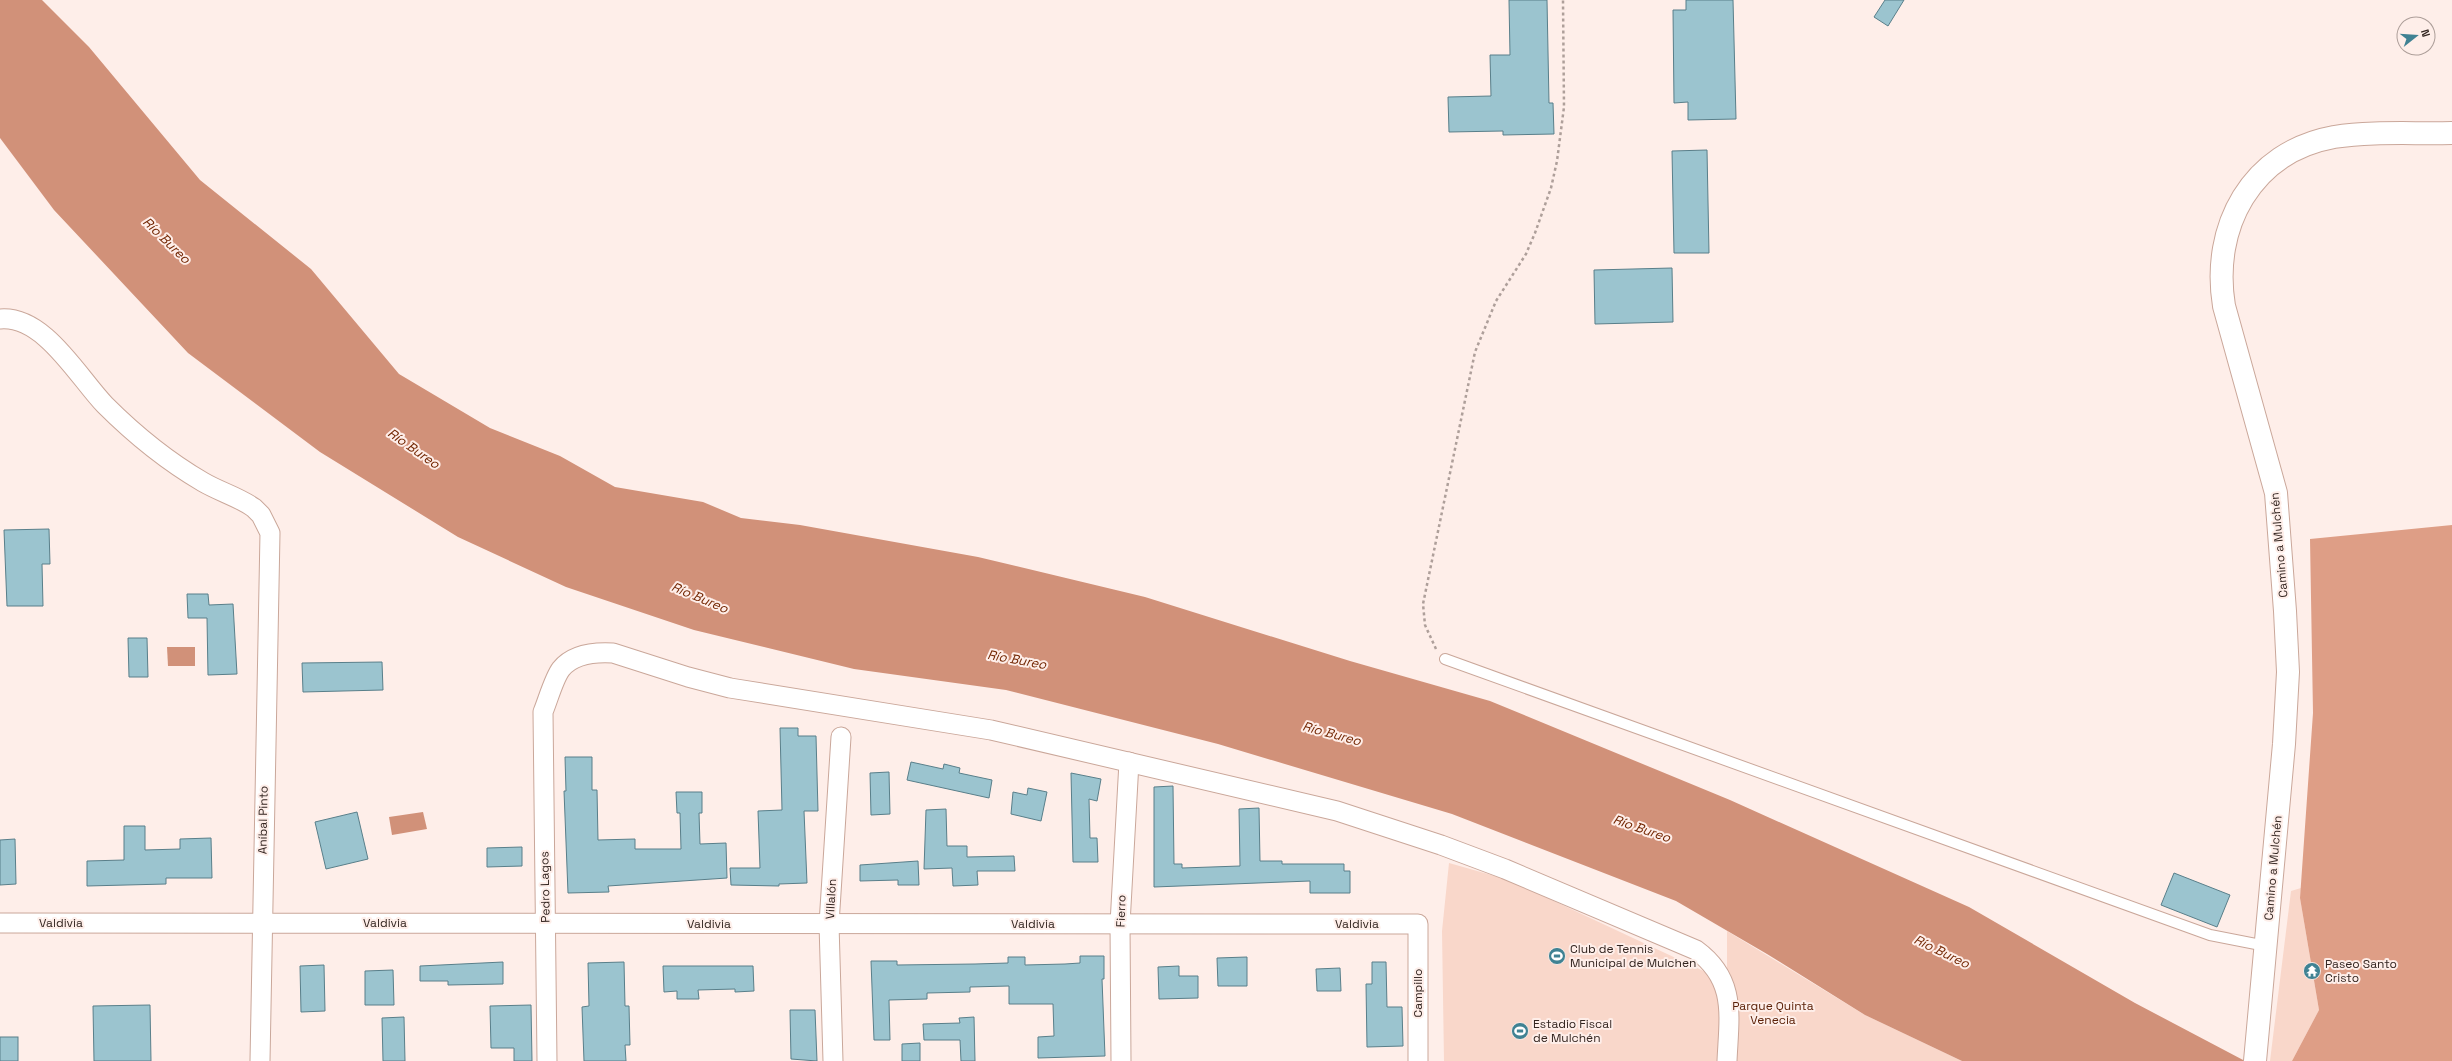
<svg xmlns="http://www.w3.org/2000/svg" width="2452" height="1061" viewBox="0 0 2452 1061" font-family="'Space Grotesk',sans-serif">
	<rect width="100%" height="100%" fill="#feeee9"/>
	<!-- green -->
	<g fill="#f9d7ca">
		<path d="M 1449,863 L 1509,880 L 1727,982 L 1727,931 L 1865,1015 L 1962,1061 L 1444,1061 L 1442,931 Z"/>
		<path d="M 2301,888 L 2300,898 L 2319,1010 L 2292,1061 L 2270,1061 L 2291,891 Z"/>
	</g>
	<!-- forest -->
	<path fill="#de9e86" d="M 2452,525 L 2452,1061 L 2292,1061 L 2319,1010 L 2300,898 L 2313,713 L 2310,539 Z"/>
	<!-- water -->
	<g fill="#d19179">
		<path d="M 0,0 L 42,0 L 89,47 L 200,180 L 311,269 L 399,374 L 490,428 L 560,456 L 615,487 L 703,502 L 741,518 L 800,525 L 978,557 L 1145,597 L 1350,661 L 1490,701 L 1730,800 L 1969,907 L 2135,1003 L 2245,1061 L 1962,1061 L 1865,1015 L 1767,954 L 1676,901 L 1452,814 L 1218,744 L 1006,690 L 854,669 L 694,630 L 566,587 L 458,537 L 320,452 L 188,353 L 54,210 L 0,138 Z"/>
		<path d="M 167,647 L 195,647 L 195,666 L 168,666 Z"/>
		<path d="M 423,812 L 427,829 L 392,835 L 389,817 Z"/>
	</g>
	<!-- building -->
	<g fill="#9bc4cf" stroke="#597f8a">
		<path d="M 1509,0 L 1547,0 L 1549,103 L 1553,103 L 1554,134 L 1503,135 L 1503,131 L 1449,132 L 1448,97 L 1491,96 L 1490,55 L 1510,55 Z"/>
		<path d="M 1686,0 L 1733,0 L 1736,119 L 1688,120 L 1688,102 L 1674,103 L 1673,10 L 1686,10 Z"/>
		<path d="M 1885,0 L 1904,0 L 1888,26 L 1874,17 Z"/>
		<path d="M 1707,150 L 1709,253 L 1674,253 L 1672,151 Z"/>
		<path d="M 1672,268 L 1673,322 L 1595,324 L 1594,270 Z"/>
		<path d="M 49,529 L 50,564 L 42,564 L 43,606 L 7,606 L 4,530 Z"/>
		<path d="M 187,594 L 208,594 L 209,605 L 233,604 L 237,674 L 208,675 L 207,618 L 188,618 Z"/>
		<path d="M 128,638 L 147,638 L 148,677 L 129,677 Z"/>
		<path d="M 382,662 L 383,690 L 303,692 L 302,663 Z"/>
		<path d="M 780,728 L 798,728 L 798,736 L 816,736 L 818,811 L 804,811 L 807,883 L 779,884 L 779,886 L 731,885 L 730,868 L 760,868 L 758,811 L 782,810 Z"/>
		<path d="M 565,757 L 592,757 L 592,790 L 597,790 L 598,840 L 635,839 L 635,849 L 681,849 L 680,813 L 677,813 L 676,792 L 702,792 L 702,813 L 699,813 L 700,844 L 726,843 L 727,878 L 608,886 L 609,892 L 568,893 L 564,791 L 566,791 Z"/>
		<path d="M 911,762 L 943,769 L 944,764 L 960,768 L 959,773 L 992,780 L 989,798 L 907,780 Z"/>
		<path d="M 889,772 L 890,814 L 871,815 L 870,773 Z"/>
		<path d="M 1071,773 L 1101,779 L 1097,801 L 1089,799 L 1090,838 L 1097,838 L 1098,862 L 1073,862 Z"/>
		<path d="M 1173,786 L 1174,864 L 1182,864 L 1182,868 L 1240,866 L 1239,809 L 1259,808 L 1260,861 L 1282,861 L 1282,864 L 1344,864 L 1344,871 L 1350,871 L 1350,893 L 1310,893 L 1310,881 L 1154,887 L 1154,787 Z"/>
		<path d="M 1028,788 L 1047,792 L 1041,821 L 1011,814 L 1013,792 L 1027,795 Z"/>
		<path d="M 946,809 L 947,846 L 967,846 L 967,857 L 1014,856 L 1015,871 L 977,871 L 978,885 L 953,886 L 952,868 L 924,869 L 926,810 Z"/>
		<path d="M 357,812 L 368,859 L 326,869 L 315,822 Z"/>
		<path d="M 124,826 L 145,826 L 145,850 L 180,849 L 180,839 L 211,838 L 212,878 L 166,878 L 166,884 L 87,886 L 87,861 L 124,860 Z"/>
		<path d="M 15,839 L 16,884 L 0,885 L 0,840 Z"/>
		<path d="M 522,847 L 522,866 L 487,867 L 487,848 Z"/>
		<path d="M 918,861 L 919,885 L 898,885 L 898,880 L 860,881 L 860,865 Z"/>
		<path d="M 2174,873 L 2230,895 L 2217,927 L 2161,905 Z"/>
		<path d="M 1080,956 L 1104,956 L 1104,979 L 1102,979 L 1105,1056 L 1038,1058 L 1038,1037 L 1054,1036 L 1053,1004 L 1009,1004 L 1009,986 L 970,987 L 970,992 L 927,993 L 927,999 L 889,1000 L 890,1040 L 874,1040 L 871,961 L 897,961 L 897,965 L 975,964 L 1008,963 L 1008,957 L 1025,957 L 1025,965 L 1065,964 L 1080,963 Z"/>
		<path d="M 1247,957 L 1247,986 L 1218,986 L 1217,958 Z"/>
		<path d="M 503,962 L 503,984 L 448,985 L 448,981 L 420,981 L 420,966 Z"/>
		<path d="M 624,962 L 625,1006 L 629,1006 L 630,1045 L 625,1045 L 626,1061 L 584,1061 L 582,1007 L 589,1006 L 588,963 Z"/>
		<path d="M 1372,962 L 1386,962 L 1387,1007 L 1402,1007 L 1403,1046 L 1367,1047 L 1366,984 L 1372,984 Z"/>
		<path d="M 324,965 L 325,1011 L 301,1012 L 300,966 Z"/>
		<path d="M 663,966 L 753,966 L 754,991 L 735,992 L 735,989 L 698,990 L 699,999 L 677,999 L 677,991 L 664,992 Z"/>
		<path d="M 1179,966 L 1179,976 L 1198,976 L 1198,998 L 1159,999 L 1158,967 Z"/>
		<path d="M 1340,968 L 1341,991 L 1317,991 L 1316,969 Z"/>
		<path d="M 393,970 L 394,1005 L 365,1005 L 365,971 Z"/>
		<path d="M 150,1005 L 151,1061 L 94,1061 L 93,1006 Z"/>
		<path d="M 531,1005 L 532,1061 L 514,1061 L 514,1048 L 491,1048 L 490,1006 Z"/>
		<path d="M 790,1010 L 815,1010 L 817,1061 L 791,1059 Z"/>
		<path d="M 404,1017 L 405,1061 L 383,1061 L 382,1018 Z"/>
		<path d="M 974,1017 L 975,1061 L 961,1061 L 960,1040 L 924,1040 L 923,1024 L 960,1023 L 959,1018 Z"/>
		<rect x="0" y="1037" width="18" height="24"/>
		<path d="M 920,1043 L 920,1061 L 902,1061 L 902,1044 Z"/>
	</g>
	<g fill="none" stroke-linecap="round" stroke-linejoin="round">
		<!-- lane casing -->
		<g stroke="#caa79a" stroke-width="12">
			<path id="lane" d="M 1445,659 L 2210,935 L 2266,946"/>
		</g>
		<!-- street casing -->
		<g stroke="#caa79a" stroke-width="21">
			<g id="street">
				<path d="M 0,319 C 44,315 78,377 105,405 C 134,434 167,461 203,482 C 220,492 239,497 254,508 L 261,515 L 270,533 L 260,1061"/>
				<path d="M 0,923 L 1418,924 L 1418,1061"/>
				<path d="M 547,1061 L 543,712 C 548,700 554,678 561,669 C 573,654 596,652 613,653 L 688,677 L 730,688 L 991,730 L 1337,811 L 1441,845 L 1505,869 L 1696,950 C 1737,980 1729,1016 1727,1061"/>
				<path d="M 833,1061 L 829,924 L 841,737"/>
				<path d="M 1121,1061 L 1120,924 L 1129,762"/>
			</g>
		</g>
		<!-- secondary casing -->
		<g stroke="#caa79a" stroke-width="24">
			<path id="secondary" d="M 2255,1061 L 2284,744 L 2288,672 L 2285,611 L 2276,493 L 2224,306 C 2211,227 2251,152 2334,137 C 2372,131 2413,134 2452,133"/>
		</g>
		<!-- path -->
		<path stroke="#ae9f9a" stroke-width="2.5" stroke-dasharray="3 3" stroke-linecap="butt" d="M 1436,649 L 1425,625 L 1423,604 L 1475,352 L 1496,301 L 1526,254 L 1535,233 L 1551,188 L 1557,161 L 1564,107 L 1563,0"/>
		<!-- lane -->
		<use href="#lane" stroke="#fff" stroke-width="10"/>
		<!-- street -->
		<use href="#street" stroke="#fff" stroke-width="19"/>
		<!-- secondary -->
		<use href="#secondary" stroke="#fff" stroke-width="22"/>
	</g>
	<!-- icons -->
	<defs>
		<g id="stadium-disc" transform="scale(0.9)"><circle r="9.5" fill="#408293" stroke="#feeee9"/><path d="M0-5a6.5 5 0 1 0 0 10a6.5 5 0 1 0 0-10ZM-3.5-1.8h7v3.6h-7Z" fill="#fff"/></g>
		<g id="temple-disc" transform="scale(0.9)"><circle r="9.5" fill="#408293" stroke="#feeee9"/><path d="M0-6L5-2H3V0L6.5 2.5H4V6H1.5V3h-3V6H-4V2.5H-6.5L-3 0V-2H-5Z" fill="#fff"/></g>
	</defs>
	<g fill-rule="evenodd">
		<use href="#stadium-disc" x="1557" y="956"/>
		<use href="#temple-disc" x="2312" y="971"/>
		<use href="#stadium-disc" x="1520" y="1031"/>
	</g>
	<g text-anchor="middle" stroke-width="4" stroke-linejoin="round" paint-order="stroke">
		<!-- street labels -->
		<g font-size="12" fill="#332520" stroke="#feeee9">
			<text transform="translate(2279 545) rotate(-95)" y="4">Camino a Mulchén</text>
			<text transform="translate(263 820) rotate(-89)" y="4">Aníbal Pinto</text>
			<text transform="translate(2273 868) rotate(-85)" y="4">Camino a Mulchén</text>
			<text transform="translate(545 887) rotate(-91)" y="4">Pedro Lagos</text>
			<text transform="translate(831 899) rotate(-87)" y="4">Villalón</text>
			<text transform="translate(1121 911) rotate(-88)" y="4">Fierro</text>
			<text x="61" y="927">Valdivia</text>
			<text x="385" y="927">Valdivia</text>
			<text x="709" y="928">Valdivia</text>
			<text x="1033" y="928">Valdivia</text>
			<text x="1357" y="928">Valdivia</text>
			<text transform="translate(1418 993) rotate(-90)" y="4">Campillo</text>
		</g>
		<!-- poi labels -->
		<g font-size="12" fill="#332520" stroke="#feeee9" text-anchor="start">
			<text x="1570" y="953">Club de Tennis<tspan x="1570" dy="14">Municipal de Mulchen</tspan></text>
			<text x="2325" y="968">Paseo Santo<tspan x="2325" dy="14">Cristo</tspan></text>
			<text x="1533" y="1028">Estadio Fiscal<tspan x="1533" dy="14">de Mulchén</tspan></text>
		</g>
		<!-- park labels -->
		<g font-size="12" fill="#5c2209" stroke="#feeee9">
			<text x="1773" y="1010">Parque Quinta<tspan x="1773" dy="14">Venecia</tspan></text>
		</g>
		<!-- water labels -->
		<g font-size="13" font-style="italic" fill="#732703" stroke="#feeee9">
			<text transform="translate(167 240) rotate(44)" y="5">Río Bureo</text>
			<text transform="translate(414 448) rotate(35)" y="5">Río Bureo</text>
			<text transform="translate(700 597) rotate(23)" y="5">Río Bureo</text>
			<text transform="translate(1017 659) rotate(10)" y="5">Río Bureo</text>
			<text transform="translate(1332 733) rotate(15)" y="5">Río Bureo</text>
			<text transform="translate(1642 828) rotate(19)" y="5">Río Bureo</text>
			<text transform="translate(1942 951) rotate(26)" y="5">Río Bureo</text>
		</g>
	</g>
	<!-- north arrow -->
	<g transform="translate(2416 36) rotate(73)"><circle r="19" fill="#feeee9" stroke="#ad9e99"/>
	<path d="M0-3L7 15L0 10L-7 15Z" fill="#408293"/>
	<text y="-6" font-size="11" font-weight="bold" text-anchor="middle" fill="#332520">N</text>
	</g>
</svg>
